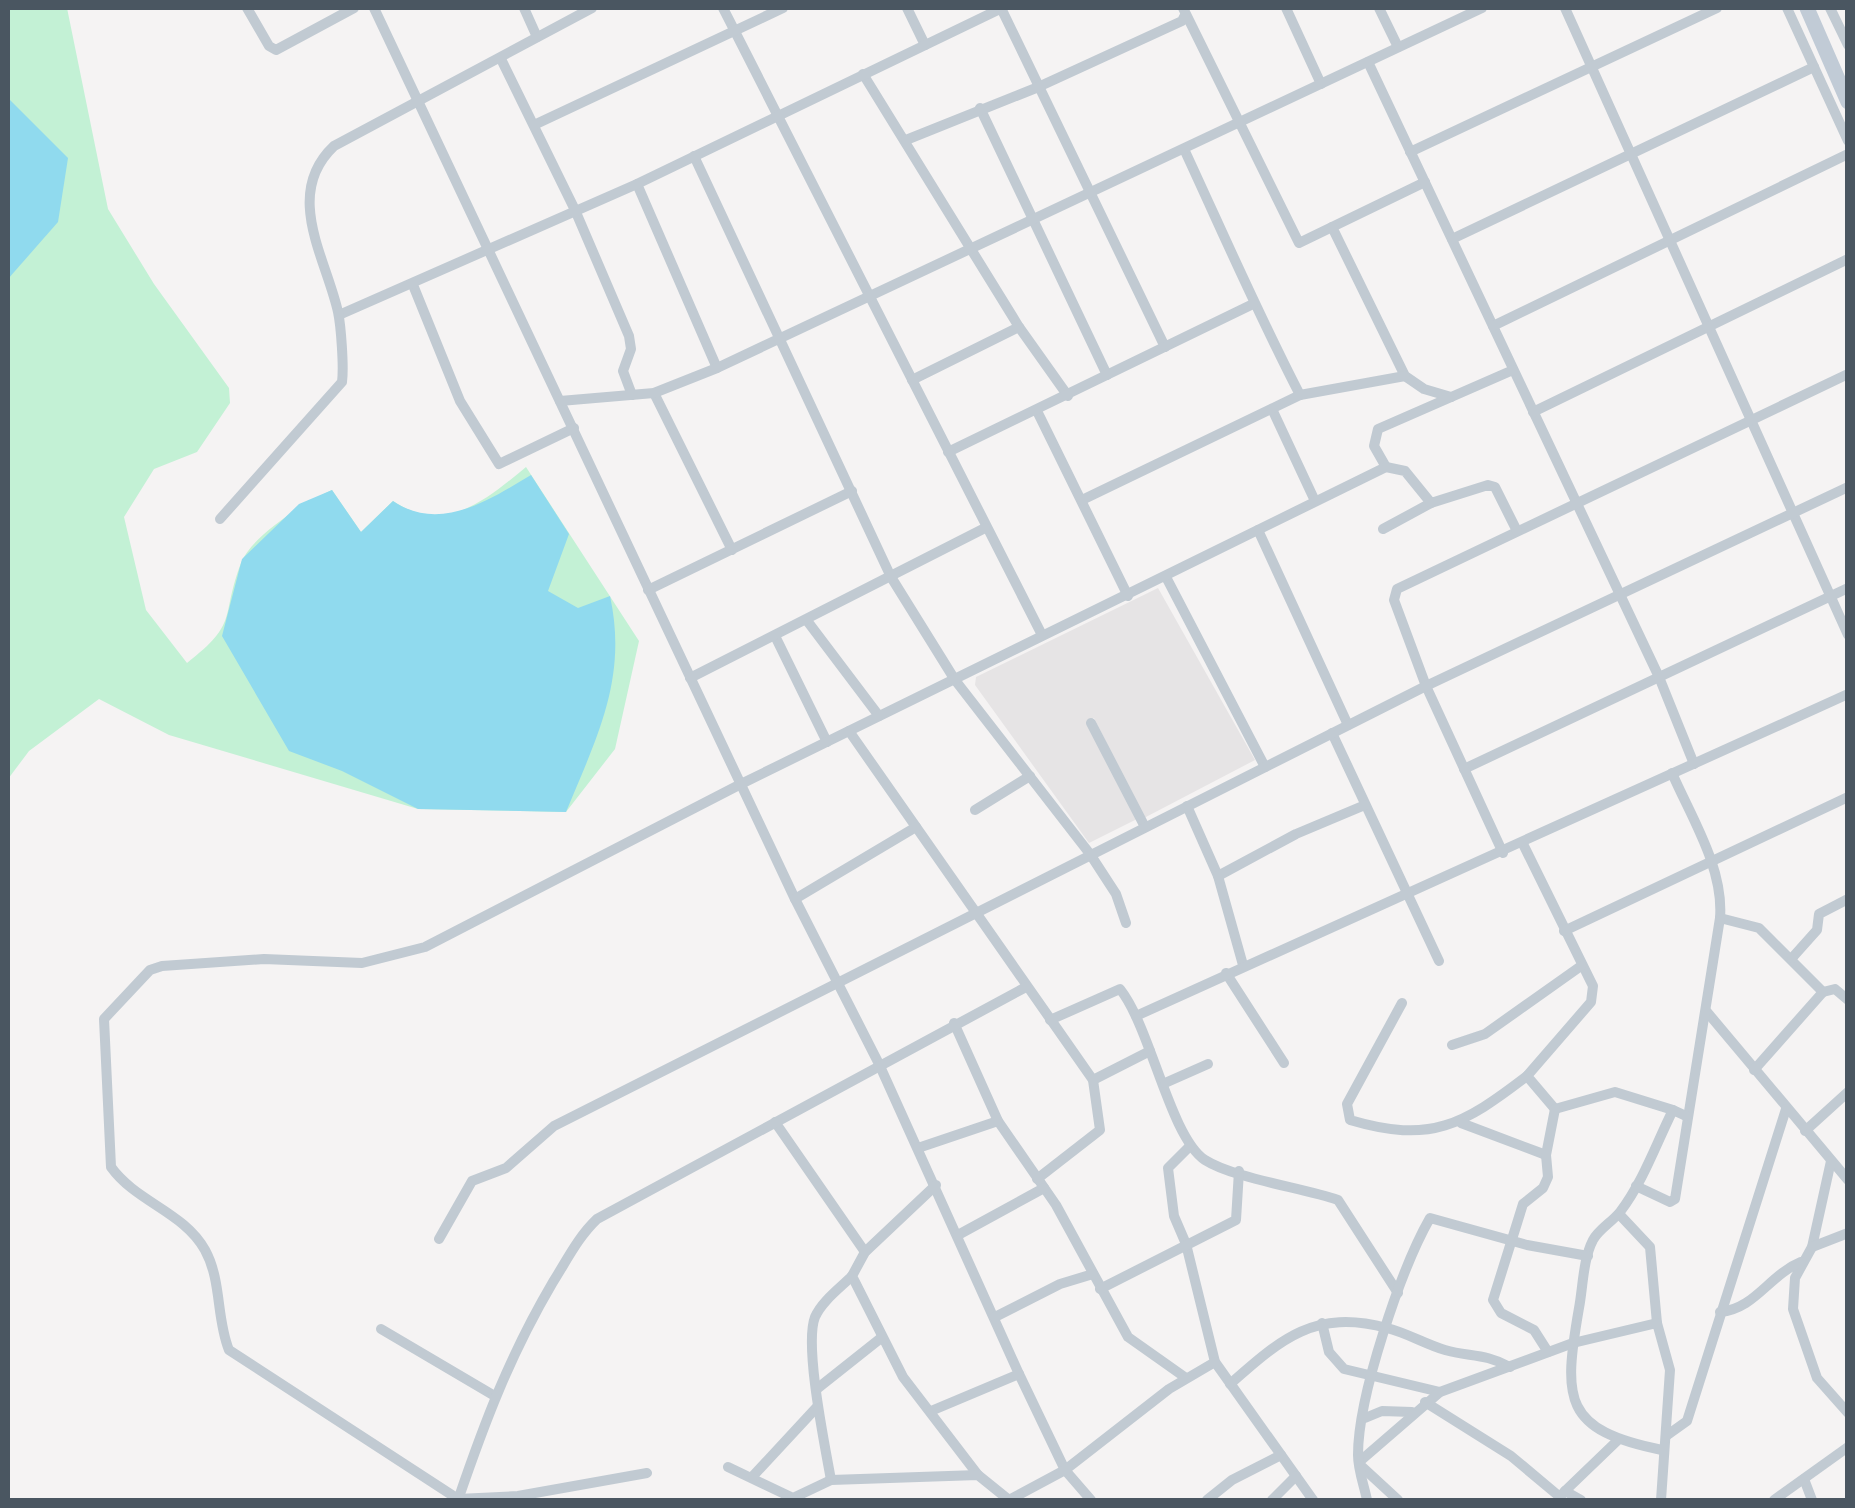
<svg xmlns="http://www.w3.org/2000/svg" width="1855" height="1508" viewBox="0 0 1855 1508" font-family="Mulish,sans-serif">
	<rect width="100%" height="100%" fill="#f5f3f3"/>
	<!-- education -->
	<path fill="#e6e4e5" d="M 1158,588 L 1255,760 L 1144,818 L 1094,718 L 1086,723 L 1137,819 L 1089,843 L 975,685 L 976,677 Z"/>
	<!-- green -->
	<path fill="#c3f1d5" d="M 8,8 L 67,8 L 108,209 L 154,284 L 229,388 L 230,403 L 197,452 L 154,469 L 124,517 L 146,610 L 187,663 C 240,622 220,618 241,563 C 252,535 306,502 332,490 L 361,532 L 393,501 C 445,536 486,500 526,467 L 639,641 L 615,749 L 566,812 L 418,809 L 169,735 L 99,699 L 29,751 L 8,779 Z"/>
	<!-- water -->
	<g fill="#90daee">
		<path d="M 8,98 L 68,158 L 58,222 L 8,279 Z"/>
		<path d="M 531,475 L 569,534 L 548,591 L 578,608 L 610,596 C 628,678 597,737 566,812 L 418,809 L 342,771 L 289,751 L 222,636 L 242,559 L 299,504 L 332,490 L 361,532 L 393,501 C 440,533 489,500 531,475 Z"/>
	</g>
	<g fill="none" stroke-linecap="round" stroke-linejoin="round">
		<!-- street -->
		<g stroke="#c1cad2" stroke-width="10">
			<path d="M 247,8 L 269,46 L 276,50 L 354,8"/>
			<path d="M 374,8 L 795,899 L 879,1064 L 1019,1374 L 1065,1470 L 1091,1500"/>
			<path d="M 524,8 L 537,37"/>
			<path d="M 723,8 L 1042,635"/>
			<path d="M 907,8 L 925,45"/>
			<path d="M 1001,8 L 1165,347"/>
			<path d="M 1183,8 L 1299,243 L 1425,182"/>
			<path d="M 1286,8 L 1321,84"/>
			<path d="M 1379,8 L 1398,47"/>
			<path d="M 1565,8 L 1848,635"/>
			<path d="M 1787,8 L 1848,141"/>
			<path d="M 1830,8 L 1848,45"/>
			<path d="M 501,59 L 575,210 L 629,336 L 631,349 L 623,371 L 632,395"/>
			<path d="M 1368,62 L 1659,677 L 1694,764"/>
			<path d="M 863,74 L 1019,327 L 1068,396"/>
			<path d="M 980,108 L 1107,375"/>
			<path d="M 534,125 L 783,8"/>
			<path d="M 906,140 L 1036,88 L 1182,21 L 1185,15"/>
			<path d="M 1184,149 C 1222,231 1258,314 1300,395"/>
			<path d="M 1410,152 L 1717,8"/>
			<path d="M 694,156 L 891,577 L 955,680 L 1090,854 L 1116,894 L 1126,923"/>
			<path d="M 637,184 L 717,368"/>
			<path d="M 1332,227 L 1405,376 L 1424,389 L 1451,397"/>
			<path d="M 1452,239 L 1814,67"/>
			<path d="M 413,285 L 460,401 L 499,464 L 574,428"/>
			<path d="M 339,315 L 637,184 L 1002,8"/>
			<path d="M 1493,326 L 1848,154"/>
			<path d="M 912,380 L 1019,327"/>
			<path d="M 654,393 L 732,550"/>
			<path d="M 560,401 L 654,393 L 717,368 L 1482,8"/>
			<path d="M 1272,409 L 1315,501"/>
			<path d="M 1037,411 L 1128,596"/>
			<path d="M 1533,412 L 1848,259"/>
			<path d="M 948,452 L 1253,304"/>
			<path d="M 1386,467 L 1374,446 L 1378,429 L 1513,370"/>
			<path d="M 1082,500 L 1300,395 L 1405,376"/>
			<path d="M 220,519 L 342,382 C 344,367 341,326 338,312 C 326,258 283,194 334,146 L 592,8"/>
			<path d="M 1383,529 L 1431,503"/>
			<path d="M 1258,530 L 1348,725"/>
			<path d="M 1166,577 L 1265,767"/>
			<path d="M 648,590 L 852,491"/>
			<path d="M 808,622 L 879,716"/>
			<path d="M 776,638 L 827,742"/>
			<path d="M 690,678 L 985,528"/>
			<path d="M 1091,723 L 1145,827"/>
			<path d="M 849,731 L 1093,1080 L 1100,1130 L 1037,1179"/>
			<path d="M 1332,733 L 1439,961"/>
			<path d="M 1464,769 L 1848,588"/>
			<path d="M 1187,806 L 1218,876 L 1243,965"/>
			<path d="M 975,810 L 1030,776"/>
			<path d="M 1523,844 L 1593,986 L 1591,1002 L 1527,1076 L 1555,1109"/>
			<path d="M 1503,853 L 1426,686 L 1394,600 L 1397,589 L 1848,374"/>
			<path d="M 1218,876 L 1296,834 L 1365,805"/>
			<path d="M 795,899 L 916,827"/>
			<path d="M 1720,918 L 1759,928 L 1823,992 L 1835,989 L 1848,1000"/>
			<path d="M 1564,931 L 1848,797"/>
			<path d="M 1792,958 L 1817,930 L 1819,914 L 1848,899"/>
			<path d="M 1226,973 L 1284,1063"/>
			<path d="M 1402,1003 L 1347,1104 L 1350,1120 C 1431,1144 1463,1125 1527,1076"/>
			<path d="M 1707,1012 L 1848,1180"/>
			<path d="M 1136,1016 L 1848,694"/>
			<path d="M 1050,1020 L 1120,989 C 1151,1028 1170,1137 1205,1160 C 1233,1178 1303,1188 1338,1200 L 1398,1293"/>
			<path d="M 954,1023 L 998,1121 L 1056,1205 L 1128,1337 L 1186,1378"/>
			<path d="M 1452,1045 L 1485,1034 L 1581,966"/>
			<path d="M 1754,1070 L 1823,992"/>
			<path d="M 1093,1080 L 1150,1051"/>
			<path d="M 1165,1083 L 1208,1064"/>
			<path d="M 1555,1109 L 1615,1092 L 1673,1110"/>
			<path d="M 775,1122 L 865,1252"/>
			<path d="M 1461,1123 L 1546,1155"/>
			<path d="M 1805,1131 L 1848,1092"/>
			<path d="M 1190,1146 L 1168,1168 L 1174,1216 L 1186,1244 L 1215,1362 L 1313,1500"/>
			<path d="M 918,1148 L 998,1121"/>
			<path d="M 1831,1161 L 1812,1247 L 1795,1278 L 1793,1309 L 1817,1378 L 1848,1413"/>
			<path d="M 936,1185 L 865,1252 L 852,1276 L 903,1377 L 978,1475"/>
			<path d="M 1636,1186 L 1670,1202 L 1675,1199 L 1720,918 C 1724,868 1691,817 1672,773"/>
			<path d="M 1619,1214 L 1650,1247 L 1657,1323"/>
			<path d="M 958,1235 L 1044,1188"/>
			<path d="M 439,1239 L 472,1181 L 506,1168 L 554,1126 L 1426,686 L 1848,487"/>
			<path d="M 1812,1247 L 1848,1233"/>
			<path d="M 1100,1289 L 1236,1220 L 1239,1171"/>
			<path d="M 1720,1312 C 1755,1309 1769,1275 1801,1262"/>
			<path d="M 995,1317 L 1060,1284 L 1093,1274"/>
			<path d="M 1322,1323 L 1329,1352 L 1344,1369 L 1440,1392"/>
			<path d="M 381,1329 L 493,1395"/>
			<path d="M 1548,1352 L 1534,1330 L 1501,1313 L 1493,1300 L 1523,1204 L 1543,1188 L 1548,1177 L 1546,1155 L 1555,1109"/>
			<path d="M 1230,1384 C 1282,1338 1315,1309 1387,1328 C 1407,1333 1425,1344 1445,1350 C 1469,1357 1485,1353 1510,1367"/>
			<path d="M 818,1388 L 881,1338"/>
			<path d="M 1425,1402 L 1511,1456 L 1560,1497 L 1565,1491 L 1581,1500"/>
			<path d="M 931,1411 L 1019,1374"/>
			<path d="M 1365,1418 L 1382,1411 L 1412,1412"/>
			<path d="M 1666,1436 L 1687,1421 L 1786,1109"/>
			<path d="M 1662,1450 C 1563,1430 1563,1400 1579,1308 C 1583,1287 1583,1259 1593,1240 C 1599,1229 1612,1222 1620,1212 C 1643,1182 1656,1144 1673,1110 L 1686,1116"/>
			<path d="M 1359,1462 L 1440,1392 L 1573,1343 L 1657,1323 L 1670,1370 L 1661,1500"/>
			<path d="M 1360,1465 L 1398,1500"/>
			<path d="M 728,1467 L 793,1498 L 831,1480 L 978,1475 L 1009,1500"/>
			<path d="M 647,1473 L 518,1496 L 458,1499 L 229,1350 C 216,1318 222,1281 205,1250 C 184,1212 136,1202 111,1167 L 104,1019 L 150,970 L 162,966 L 264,959 L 362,963 L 425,947 L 741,784 L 1386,467 L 1405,471 L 1431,503 L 1488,485 L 1495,487 L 1517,531"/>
			<path d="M 753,1476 L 817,1407"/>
			<path d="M 1804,1479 L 1812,1500"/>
			<path d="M 831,1480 C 825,1446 804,1345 815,1317 C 822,1301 840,1288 852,1276"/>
			<path d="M 1565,1491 L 1617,1441"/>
			<path d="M 458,1500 C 485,1421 510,1355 553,1282 C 567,1260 578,1237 597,1219 L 1026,987"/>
			<path d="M 1009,1500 L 1065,1470 L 1169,1389 L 1215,1362"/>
			<path d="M 1207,1500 L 1232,1480 L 1281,1455"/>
			<path d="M 1272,1500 L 1296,1476"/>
			<path d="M 1367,1500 C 1364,1485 1358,1470 1358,1455 C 1358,1396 1401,1269 1430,1218 L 1527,1245 L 1588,1256"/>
			<path d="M 1774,1500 L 1848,1447"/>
		</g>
		<!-- secondary -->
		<path stroke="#c1cbd6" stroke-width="15" d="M 1807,8 L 1848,102"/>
	</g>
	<!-- border -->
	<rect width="1855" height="1508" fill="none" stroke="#4a5661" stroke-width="20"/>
</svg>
